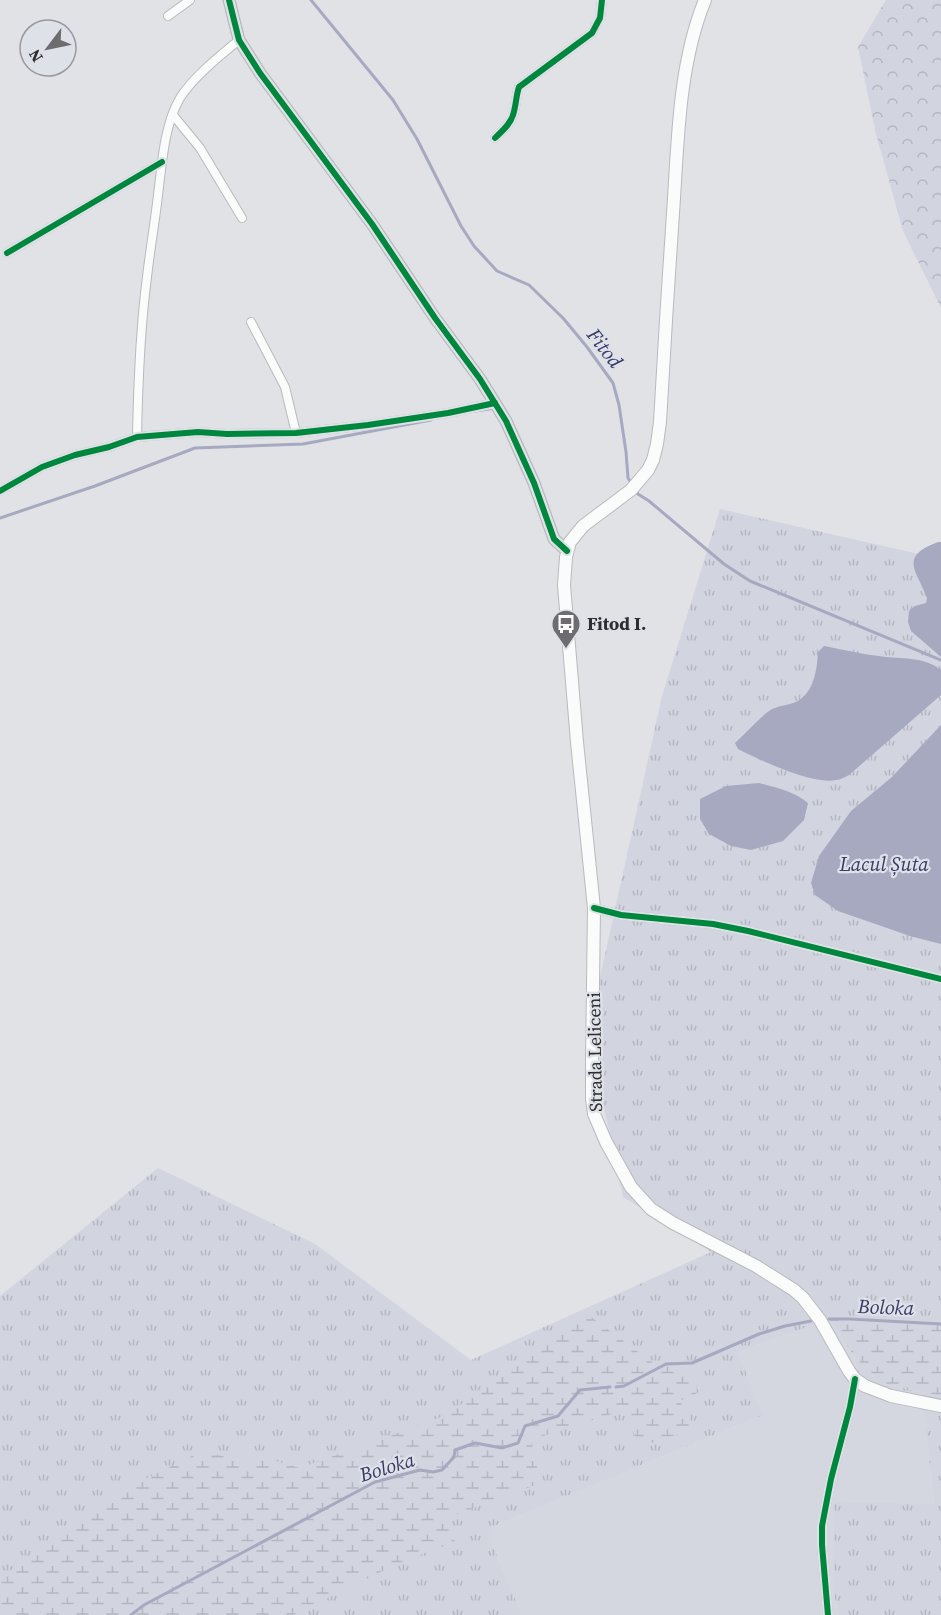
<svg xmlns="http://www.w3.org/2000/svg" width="941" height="1615" viewBox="0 0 941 1615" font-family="'Source Serif 4',serif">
	<defs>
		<pattern id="grass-tufts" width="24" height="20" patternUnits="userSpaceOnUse" patternTransform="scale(1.5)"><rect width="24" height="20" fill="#d2d4e0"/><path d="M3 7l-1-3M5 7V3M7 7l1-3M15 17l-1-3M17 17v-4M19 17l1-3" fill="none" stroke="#b5b6c1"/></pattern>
		<pattern id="forest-crowns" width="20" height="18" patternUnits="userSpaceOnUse" patternTransform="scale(1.5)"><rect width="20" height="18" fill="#d2d4e0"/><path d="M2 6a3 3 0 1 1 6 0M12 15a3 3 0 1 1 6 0" fill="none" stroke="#b5b6c1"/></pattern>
		<pattern id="wetland-marsh" width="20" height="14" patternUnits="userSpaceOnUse" patternTransform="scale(1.5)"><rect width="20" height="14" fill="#d2d4e0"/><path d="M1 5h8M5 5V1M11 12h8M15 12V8" fill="none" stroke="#b5b6c1"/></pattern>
	</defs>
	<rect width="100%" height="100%" fill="#e1e2e6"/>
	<!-- built -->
	<path fill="#d4d6e0" d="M 829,1319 L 854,1356 L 861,1391 L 924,1412 L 934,1505 L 834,1503 L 834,1594 L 839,1615 L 522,1615 L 489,1537 L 489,1528 L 763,1415 L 738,1352 Z"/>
	<!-- grass -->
	<g fill="url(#grass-tufts)">
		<path d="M 720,509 L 941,559 L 941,1324 L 924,1322 L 829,1319 L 738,1352 L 763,1415 L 489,1528 L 489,1537 L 522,1615 L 0,1615 L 0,1296 L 158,1168 L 315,1244 L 471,1360 L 711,1252 L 623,1197 L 588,1032 L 662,696 Z"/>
		<path d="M 854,1356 L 879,1383 L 941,1396 L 941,1615 L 839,1615 L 834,1594 L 834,1502 L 934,1504 L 924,1412 L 861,1391 Z"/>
	</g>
	<!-- forest -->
	<path fill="url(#forest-crowns)" d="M 886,0 L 941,0 L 941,308 L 903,231 L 876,134 L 858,47 Z"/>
	<!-- wetland -->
	<g fill="url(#wetland-marsh)">
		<path d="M 587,1314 L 653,1363 L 688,1371 L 699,1392 L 680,1401 L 695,1429 L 639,1447 L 624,1410 L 531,1440 L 541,1483 L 447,1518 L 455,1542 L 403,1561 L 293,1615 L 0,1615 L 0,1579 L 97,1503 L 198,1453 L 276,1461 L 300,1468 L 447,1415 L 507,1369 Z"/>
		<path d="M 829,1319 L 924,1322 L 941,1324 L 941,1396 L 879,1383 L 854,1356 Z"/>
	</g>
	<!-- water -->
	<g fill="#a6a9c0">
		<path d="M 938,542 L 941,542 L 941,657 L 911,631 L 908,622 L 909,611 L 915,606 L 926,603 L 927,598 C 917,570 898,557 938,542 Z"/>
		<path d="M 824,646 C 845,650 866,655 886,657 C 905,659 925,657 941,670 L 941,695 L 849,775 C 845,777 840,780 836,780 C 812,785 760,760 738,749 L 735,743 C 745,734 759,718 769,711 C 778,705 787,706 796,702 C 814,693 817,670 818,652 Z"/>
		<path d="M 941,725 L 941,944 L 910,936 L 838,911 L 815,895 L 811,883 L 819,856 L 851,811 L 892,777 Z"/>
		<path d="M 759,783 C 777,788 793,791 808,803 L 804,820 L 783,841 L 751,850 L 731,846 L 709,834 L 700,819 L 700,799 L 726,786 Z"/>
	</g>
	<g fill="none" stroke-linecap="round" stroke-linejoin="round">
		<!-- stream -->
		<g stroke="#a6a9c0" stroke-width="3">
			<path d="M 311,0 L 393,100 L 417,139 L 461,226 L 474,246 L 497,271 L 529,285 L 563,318 L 587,347 L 613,383 L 619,405 L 626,452 L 628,478 L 632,484"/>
			<path d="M 475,411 L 496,408"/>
			<path d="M 635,490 L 638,494 L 649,501 L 724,564 L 750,581 L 941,660"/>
			<path d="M 0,518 L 95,486 L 195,448 L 303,444 L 431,420"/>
			<path d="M 829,1319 L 850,1319 L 941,1324"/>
			<path d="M 616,1387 L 624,1386 L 666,1364 L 692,1363 L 759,1334 L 785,1326 L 811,1321"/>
			<path d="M 131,1615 L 144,1605 L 375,1482 L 420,1470 L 433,1472 L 442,1470 L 454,1457 L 455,1450 L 475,1443 L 502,1448 L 518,1443 L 525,1426 L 558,1416 L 580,1390 L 610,1387"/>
		</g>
		<!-- minor casing -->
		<g stroke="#b9babd" stroke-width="10">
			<g id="minor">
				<path d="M 168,16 L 190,0"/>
				<path d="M 173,115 L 200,148 L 242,218"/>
				<path d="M 495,138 C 502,131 510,125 513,115 C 516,106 516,96 519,87 L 592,33 L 600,18 L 602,0"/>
				<path d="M 7,253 L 162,162"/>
				<path d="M 251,322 L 285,387 L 296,433"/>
				<path d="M 137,437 C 138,383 140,330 147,277 C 150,250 155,222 158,195 C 162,164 164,125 180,98 C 193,77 221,55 239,40"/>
				<path d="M 0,491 L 42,467 L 75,455 L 109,447 L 137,437 L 198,432 L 227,434 L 296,433 L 368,425 L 448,413 L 495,403"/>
				<path d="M 594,908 L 621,915 L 713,924 L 748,931 L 941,979"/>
				<path d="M 828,1615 L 822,1545 L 822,1526 L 831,1479 L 850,1407 L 855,1379"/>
			</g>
		</g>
		<!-- tertiary casing -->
		<g stroke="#b9babd" stroke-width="13">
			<path id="tertiary" d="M 229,0 L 239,40 L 260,73 L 372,224 L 435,318 L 480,379 L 506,421 L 534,483 L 554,539 L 567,551"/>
		</g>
		<!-- secondary casing -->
		<g stroke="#b9babd" stroke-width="14">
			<path id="secondary" d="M 705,0 C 680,61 678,133 674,198 C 669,273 664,347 660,422 L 657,444 L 653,460 L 648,470 L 631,490 L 583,526 L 570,542 L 566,557 L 564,585 L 577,742 L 594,908 L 592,1060 L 592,1099 L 594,1114 L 606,1142 L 631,1187 L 651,1209 L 673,1223 L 756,1266 L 794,1290 L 803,1298 L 820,1320 L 849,1371 L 855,1379 L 865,1386 L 891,1396 L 941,1406"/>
		</g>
		<!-- minor -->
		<use href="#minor" stroke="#fafbfb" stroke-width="8"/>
		<!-- tertiary -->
		<use href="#tertiary" stroke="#fafbfb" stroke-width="10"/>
		<!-- secondary -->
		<use href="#secondary" stroke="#fafbfb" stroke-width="12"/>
		<!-- cycleway casing -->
		<g stroke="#dfe1e8" stroke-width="10">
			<g id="cycleway">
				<path d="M 229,0 L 239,40 L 260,73 L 372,224 L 435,318 L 480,379 L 506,421 L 534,483 L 554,539 L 567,551"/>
				<path d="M 495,138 C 502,131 510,125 513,115 C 516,106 516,96 519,87 L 592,33 L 600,18 L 602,0"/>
				<path d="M 7,253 L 162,162"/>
				<path d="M 0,491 L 42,467 L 75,455 L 109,447 L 137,437 L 198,432 L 227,434 L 296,433 L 368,425 L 448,413 L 495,403"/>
				<path d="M 594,908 L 621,915 L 713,924 L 748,931 L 941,979"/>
				<path d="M 828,1615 L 822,1545 L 822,1526 L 831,1479 L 850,1407 L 855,1379"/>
			</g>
		</g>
		<!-- cycleway -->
		<use href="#cycleway" stroke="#00873e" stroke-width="6"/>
	</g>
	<!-- icons -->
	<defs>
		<g id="bus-pin" transform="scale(1.5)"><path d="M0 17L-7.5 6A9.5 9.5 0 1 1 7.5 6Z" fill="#6d6d70" stroke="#dfe1e8"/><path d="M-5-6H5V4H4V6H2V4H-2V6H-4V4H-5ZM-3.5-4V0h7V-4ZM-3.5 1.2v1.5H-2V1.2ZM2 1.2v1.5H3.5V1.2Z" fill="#fff"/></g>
	</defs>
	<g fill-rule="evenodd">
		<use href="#bus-pin" x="566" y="624"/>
	</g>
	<g text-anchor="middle" stroke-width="4.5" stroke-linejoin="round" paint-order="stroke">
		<!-- poi labels -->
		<g font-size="18" font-weight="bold" fill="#2e2e31" stroke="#dfe1e8" text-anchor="start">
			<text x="587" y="630">Fitod I.</text>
		</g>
		<!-- street labels -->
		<g font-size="18" fill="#2e2e31" stroke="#dfe1e8">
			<text transform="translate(595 1052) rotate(-91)" y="6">Strada Leliceni</text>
		</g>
		<!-- water labels -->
		<g font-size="20" font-style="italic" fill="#373b66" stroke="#dfe1e8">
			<text transform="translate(605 348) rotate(52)" y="7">Fitod</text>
			<text x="884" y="871">Lacul Șuta</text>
			<text transform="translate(886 1307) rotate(2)" y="7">Boloka</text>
			<text transform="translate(387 1467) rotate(-17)" y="7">Boloka</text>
		</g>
	</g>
	<!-- north arrow -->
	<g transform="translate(48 48) rotate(238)"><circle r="28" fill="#dfe1e8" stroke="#98999f" stroke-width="1.5"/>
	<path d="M0-4.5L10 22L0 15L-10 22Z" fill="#6d6d70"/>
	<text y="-9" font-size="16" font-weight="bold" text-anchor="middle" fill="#2e2e31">N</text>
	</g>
</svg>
